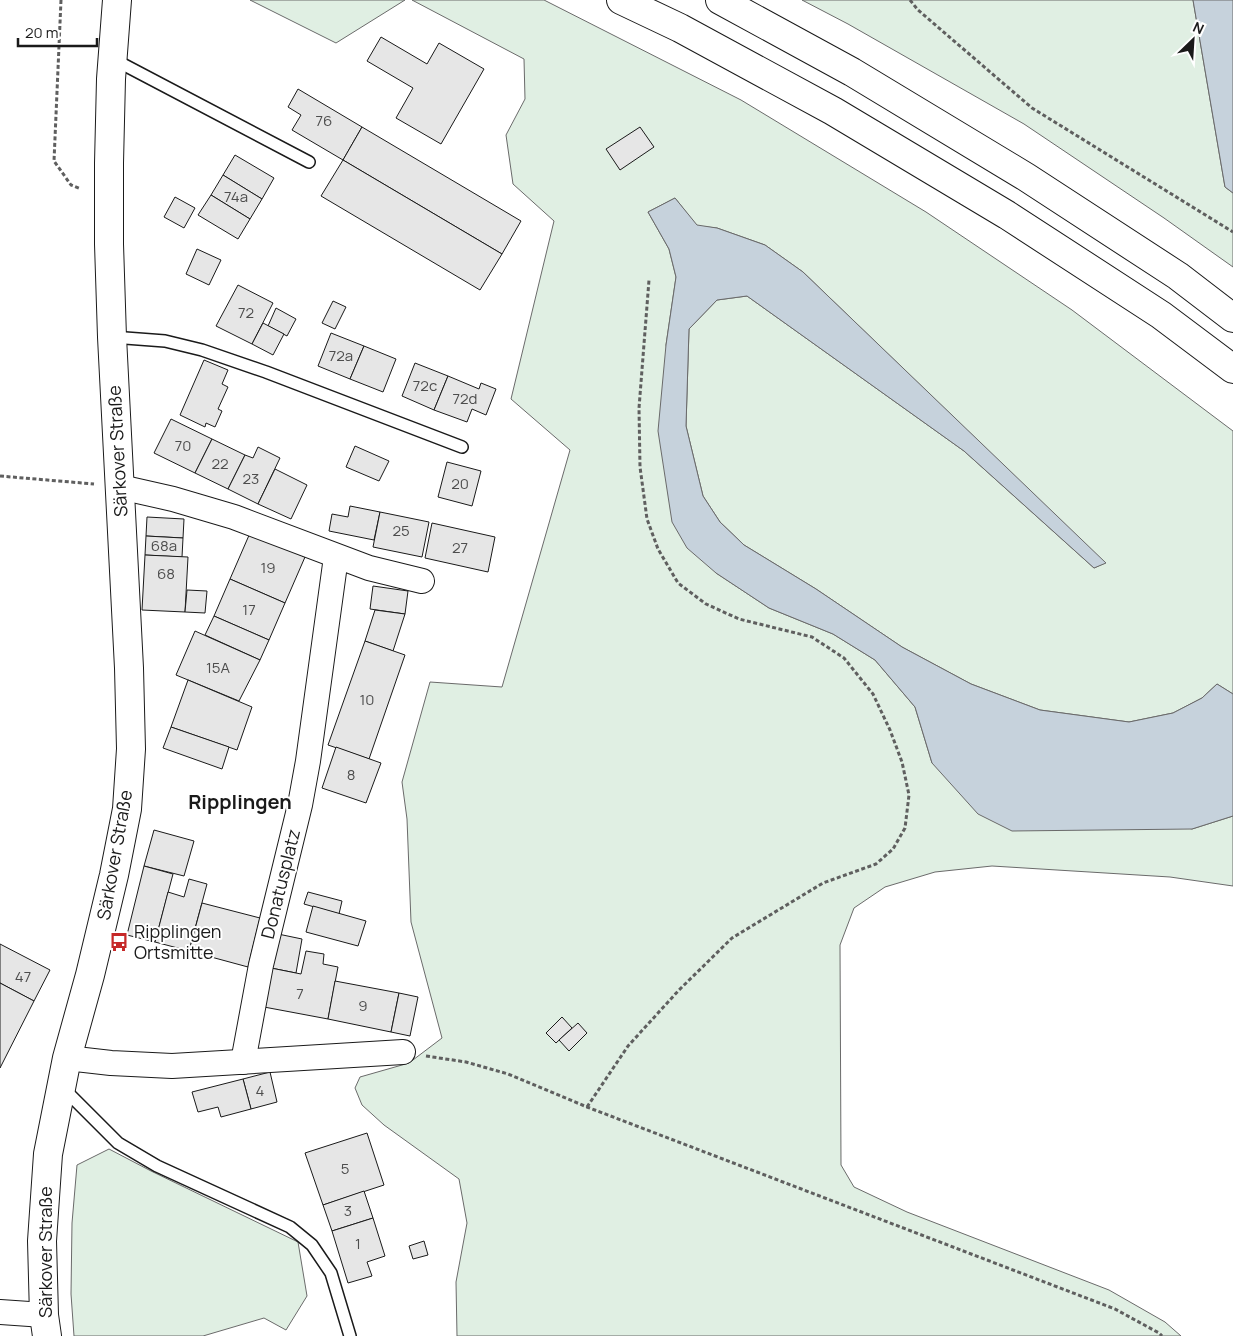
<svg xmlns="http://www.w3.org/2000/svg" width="1233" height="1336" viewBox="0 0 1233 1336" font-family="Manrope,sans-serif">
	<rect width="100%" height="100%" fill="#fff"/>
	<!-- green -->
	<g fill="#e0efe3" stroke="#6a6a6a">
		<path d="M 250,0 L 405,0 L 336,43 Z"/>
		<path d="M 412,0 L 544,0 L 741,100 L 926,212 L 1072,310 L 1233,431 L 1233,694 L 1217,684 L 1202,698 L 1173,713 L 1129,722 L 1040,710 L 971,684 L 902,647 L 816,589 L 744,545 L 720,522 L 703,496 L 686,426 L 689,329 L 717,300 L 747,296 L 964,451 L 1094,568 L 1105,563 L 803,272 L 765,245 L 717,228 L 697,226 L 675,198 L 648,212 L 669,249 L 676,277 L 666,345 L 716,573 L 769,608 L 833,634 L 875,660 L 915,707 L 932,763 L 1192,829 L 1233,816 L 1233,886 L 1170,877 L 992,866 L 935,872 L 885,887 L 854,908 L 840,945 L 841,1165 L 854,1187 L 907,1212 L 1109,1290 L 1165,1322 L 1181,1336 L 457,1336 L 456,1282 L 467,1223 L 459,1179 L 384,1125 L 362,1105 L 355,1088 L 360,1077 L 409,1063 L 442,1038 L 411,922 L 407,819 L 402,782 L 430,682 L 502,687 L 570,450 L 511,399 L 554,221 L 513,184 L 506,135 L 525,99 L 524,59 Z"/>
		<path d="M 802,0 L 1193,0 L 1225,187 L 1233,193 L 1233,267 L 1164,218 L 1024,124 L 848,24 Z"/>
		<path d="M 109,1149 L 151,1171 L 298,1242 L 307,1296 L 286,1330 L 264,1318 L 203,1336 L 74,1336 L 71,1294 L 72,1223 L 77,1165 Z"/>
	</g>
	<!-- water -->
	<g fill="#c6d2dc" stroke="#6a6a6a">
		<path d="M 1193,0 L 1233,0 L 1233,193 L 1225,187 Z"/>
		<path d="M 675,198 L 697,225 L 717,228 L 765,245 L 803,272 L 1106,563 L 1094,568 L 964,451 L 747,296 L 717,300 L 689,329 L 686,426 L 703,496 L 720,522 L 744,545 L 816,589 L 902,647 L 971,684 L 1040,710 L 1129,722 L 1173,713 L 1202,698 L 1217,684 L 1233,694 L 1233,816 L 1192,829 L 1012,831 L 978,814 L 932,763 L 915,707 L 875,660 L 833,634 L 769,608 L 716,573 L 687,548 L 672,522 L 658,431 L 666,345 L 676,277 L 669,249 L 648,212 Z"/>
	</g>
	<!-- building -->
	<g fill="#e6e6e6" stroke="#1a1a1a">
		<path d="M 381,37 L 427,64 L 439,43 L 484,69 L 441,144 L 396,118 L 413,88 L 367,61 Z"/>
		<path d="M 298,89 L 362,127 L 343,160 L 292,130 L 301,115 L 288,107 Z"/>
		<path d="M 362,127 L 521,221 L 502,254 L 343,160 Z"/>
		<path d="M 640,127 L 654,147 L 620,170 L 606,149 Z"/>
		<path d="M 235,155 L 274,178 L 262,199 L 223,175 Z"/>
		<path d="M 343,160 L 502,254 L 480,290 L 321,196 Z"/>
		<path d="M 223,175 L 262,199 L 250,219 L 211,195 Z"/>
		<path d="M 211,195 L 250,219 L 238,239 L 198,215 Z"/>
		<path d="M 175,197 L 195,208 L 184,228 L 164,217 Z"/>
		<path d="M 197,249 L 221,260 L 209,285 L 186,274 Z"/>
		<path d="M 238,285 L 273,303 L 252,344 L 216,326 Z"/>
		<path d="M 333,301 L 346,307 L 335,329 L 322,323 Z"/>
		<path d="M 276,308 L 296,319 L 287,336 L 268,326 Z"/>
		<path d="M 263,323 L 284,334 L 273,355 L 252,344 Z"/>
		<path d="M 331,333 L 364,346 L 350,379 L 318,366 Z"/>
		<path d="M 364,346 L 396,359 L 383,392 L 350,379 Z"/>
		<path d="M 204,360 L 228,370 L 222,384 L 228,387 L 218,409 L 222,411 L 215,427 L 206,423 L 205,427 L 180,415 Z"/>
		<path d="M 415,363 L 448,376 L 434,410 L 402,396 Z"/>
		<path d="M 448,376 L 479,389 L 481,383 L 496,389 L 486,415 L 472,409 L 467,422 L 434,410 Z"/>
		<path d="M 171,419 L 212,439 L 195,473 L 154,453 Z"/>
		<path d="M 212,439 L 245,455 L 228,489 L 195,473 Z"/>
		<path d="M 355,446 L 389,461 L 379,481 L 346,467 Z"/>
		<path d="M 258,447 L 280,458 L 258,504 L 228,489 L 245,455 L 253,458 Z"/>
		<path d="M 447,462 L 481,471 L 472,506 L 438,497 Z"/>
		<path d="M 275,469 L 307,485 L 291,519 L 258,504 Z"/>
		<path d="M 350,506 L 380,512 L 374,540 L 329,531 L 332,514 L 348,517 Z"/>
		<path d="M 380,512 L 429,522 L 422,557 L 373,547 Z"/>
		<path d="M 147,517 L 184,519 L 183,538 L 146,536 Z"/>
		<path d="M 432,523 L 495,537 L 488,572 L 425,558 Z"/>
		<path d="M 250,533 L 305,557 L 285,603 L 230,579 Z"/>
		<path d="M 146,536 L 183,538 L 182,557 L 145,555 Z"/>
		<path d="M 145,555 L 188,557 L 185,612 L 142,610 Z"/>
		<path d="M 230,579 L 285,603 L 269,640 L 214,616 Z"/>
		<path d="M 373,586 L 408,591 L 405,614 L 370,609 Z"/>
		<path d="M 187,590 L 207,591 L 205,613 L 185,612 Z"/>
		<path d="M 375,610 L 405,614 L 393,651 L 365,641 Z"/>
		<path d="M 214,616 L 269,640 L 260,660 L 205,635 Z"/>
		<path d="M 195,631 L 260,660 L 239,701 L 176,675 Z"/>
		<path d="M 365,641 L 405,655 L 369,759 L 328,745 Z"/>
		<path d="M 188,680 L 252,707 L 237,750 L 171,727 Z"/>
		<path d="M 171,727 L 229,747 L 222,769 L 163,748 Z"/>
		<path d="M 336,747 L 381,763 L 366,803 L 322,788 Z"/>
		<path d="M 154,830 L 194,841 L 184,876 L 144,866 Z"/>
		<path d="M 144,866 L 173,874 L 155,942 L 127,935 Z"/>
		<path d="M 189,879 L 207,884 L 189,951 L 155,942 L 168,892 L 184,897 Z"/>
		<path d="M 308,892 L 342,901 L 339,914 L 304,904 Z"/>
		<path d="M 202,903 L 260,918 L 248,967 L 189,951 Z"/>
		<path d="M 313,906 L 366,921 L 358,946 L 306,932 Z"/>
		<path d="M 278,934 L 302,939 L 296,973 L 271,968 Z"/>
		<path d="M 0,944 L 50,970 L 34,1001 L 0,983 Z"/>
		<path d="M 306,951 L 324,954 L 323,964 L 338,967 L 328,1019 L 264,1007 L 271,968 L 301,974 Z"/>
		<path d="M 335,981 L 399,993 L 391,1032 L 328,1019 Z"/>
		<path d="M 0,983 L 34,1001 L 0,1068 Z"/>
		<path d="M 399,993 L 418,997 L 410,1036 L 391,1032 Z"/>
		<path d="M 562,1017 L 572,1028 L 556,1043 L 546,1033 Z"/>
		<path d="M 578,1023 L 587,1033 L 569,1051 L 559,1040 Z"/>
		<path d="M 270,1072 L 277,1102 L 251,1109 L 243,1079 Z"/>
		<path d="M 243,1079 L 251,1109 L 221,1117 L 218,1107 L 198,1112 L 192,1092 Z"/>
		<path d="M 367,1133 L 384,1185 L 323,1205 L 305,1153 Z"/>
		<path d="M 364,1191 L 373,1218 L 332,1231 L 323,1205 Z"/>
		<path d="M 373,1218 L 385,1256 L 367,1262 L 372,1276 L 348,1283 L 332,1231 Z"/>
		<path d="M 424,1241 L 428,1255 L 413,1259 L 409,1246 Z"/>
	</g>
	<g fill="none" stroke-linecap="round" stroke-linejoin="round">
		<!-- service casing -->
		<g stroke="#1a1a1a" stroke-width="14">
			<g id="service">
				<path d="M 113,59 L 309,162"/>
				<path d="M 112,337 L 165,341 L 202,350 L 266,372 L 462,447"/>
				<path d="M 62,1087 L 118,1143 L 157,1166 L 290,1227 L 312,1245 L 331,1273 L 350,1336"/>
			</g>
		</g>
		<!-- minor casing -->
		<g stroke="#1a1a1a" stroke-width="26">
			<g id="minor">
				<path d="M 120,487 L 173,499 L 234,517 L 369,568 L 422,581"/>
				<path d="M 67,1058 L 111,1063 L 172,1066 L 403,1052"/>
				<path d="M 243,1062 L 261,965 L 300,805 L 308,761 L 336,557"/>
				<path d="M 0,1312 L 44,1315"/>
			</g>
		</g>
		<!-- secondary casing -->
		<g stroke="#1a1a1a" stroke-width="30">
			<path id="secondary" d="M 47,1336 L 44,1315 L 42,1241 L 48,1154 L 67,1058 L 90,975 L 114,875 L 127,809 L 131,749 L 129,668 L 112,337 L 109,244 L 109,163 L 111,79 L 117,0"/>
		</g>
		<!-- motorway casing -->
		<g stroke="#1a1a1a" stroke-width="30">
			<g id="motorway">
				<path d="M 621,0 L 680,28 L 833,111 L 1007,215 L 1161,315 L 1233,369"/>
				<path d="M 720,0 L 852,72 L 1026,177 L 1178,276 L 1233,318"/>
			</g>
		</g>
		<!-- path -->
		<g stroke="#5f5f5f" stroke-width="3" stroke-dasharray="4 2.5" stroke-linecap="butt">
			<path d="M 61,0 L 54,161 L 71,185 L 81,189"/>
			<path d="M 910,0 L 918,10 L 1032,108 L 1233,232"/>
			<path d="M 0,476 L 94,484"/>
			<path d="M 426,1056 L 466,1062 L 508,1074 L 587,1107 L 1115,1309 L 1159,1333 L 1162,1336"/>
			<path d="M 587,1107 L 628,1046 L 679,990 L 732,938 L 823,883 L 876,864 L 893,849 L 905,828 L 909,795 L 902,762 L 890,730 L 873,694 L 844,658 L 812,637 L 739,619 L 706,604 L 678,583 L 658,549 L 647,519 L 640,467 L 639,408 L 649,280"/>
		</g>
		<!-- service -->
		<use href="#service" stroke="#fff" stroke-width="11"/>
		<!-- minor -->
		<use href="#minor" stroke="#fff" stroke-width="24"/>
		<!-- secondary -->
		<use href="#secondary" stroke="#fff" stroke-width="28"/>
		<!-- motorway -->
		<use href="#motorway" stroke="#fff" stroke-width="28"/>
	</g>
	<!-- icons -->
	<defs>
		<g id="bus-bare" transform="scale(1.5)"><path d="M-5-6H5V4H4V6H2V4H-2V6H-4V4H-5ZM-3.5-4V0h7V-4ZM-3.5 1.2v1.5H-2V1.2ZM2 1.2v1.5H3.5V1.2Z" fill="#c62828" stroke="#fff" stroke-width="2.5" paint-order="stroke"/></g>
	</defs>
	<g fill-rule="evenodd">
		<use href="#bus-bare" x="119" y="942"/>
	</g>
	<g text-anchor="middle" stroke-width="4" stroke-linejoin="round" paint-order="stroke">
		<!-- number labels -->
		<g font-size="15" fill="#4d4d4d">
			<text x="324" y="126">76</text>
			<text x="236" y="202">74a</text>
			<text x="246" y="318">72</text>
			<text x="341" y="361">72a</text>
			<text x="425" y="391">72c</text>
			<text x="465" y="404">72d</text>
			<text x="183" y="451">70</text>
			<text x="220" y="469">22</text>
			<text x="251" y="484">23</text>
			<text x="460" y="489">20</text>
			<text x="401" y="536">25</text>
			<text x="164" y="551">68a</text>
			<text x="460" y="553">27</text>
			<text x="268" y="573">19</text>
			<text x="166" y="579">68</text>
			<text x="249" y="615">17</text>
			<text x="218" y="673">15A</text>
			<text x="367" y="705">10</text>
			<text x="351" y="780">8</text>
			<text x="23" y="982">47</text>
			<text x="300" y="999">7</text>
			<text x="363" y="1011">9</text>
			<text x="260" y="1096">4</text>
			<text x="345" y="1174">5</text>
			<text x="348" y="1216">3</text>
			<text x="358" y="1249">1</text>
		</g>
		<!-- street labels -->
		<g font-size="18" fill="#1a1a1a" stroke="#fff">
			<text transform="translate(118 451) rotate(-93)" y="6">Särkover Straße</text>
			<text transform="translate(115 855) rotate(-80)" y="6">Särkover Straße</text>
			<text transform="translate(281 884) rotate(-76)" y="6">Donatusplatz</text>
			<text transform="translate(46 1252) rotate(-90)" y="6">Särkover Straße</text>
		</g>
		<!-- poi labels -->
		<g font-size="18" fill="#1a1a1a" stroke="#fff" text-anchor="start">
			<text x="134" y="938">Ripplingen<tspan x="134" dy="21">Ortsmitte</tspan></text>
		</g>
		<!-- quarter labels -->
		<g font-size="20" font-weight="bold" fill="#1a1a1a" stroke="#fff">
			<text x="240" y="809">Ripplingen</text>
		</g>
	</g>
	<!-- north arrow -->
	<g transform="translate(1193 40) rotate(25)" stroke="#ffffff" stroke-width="4" paint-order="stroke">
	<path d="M0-4L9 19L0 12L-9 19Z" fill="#1a1a1a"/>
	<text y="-8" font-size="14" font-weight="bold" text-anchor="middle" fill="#1a1a1a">N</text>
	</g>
	<!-- scale -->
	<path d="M18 38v8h79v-8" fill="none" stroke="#1a1a1a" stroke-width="2.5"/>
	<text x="25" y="38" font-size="15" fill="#1a1a1a" stroke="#ffffff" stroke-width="4" paint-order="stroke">20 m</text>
</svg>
